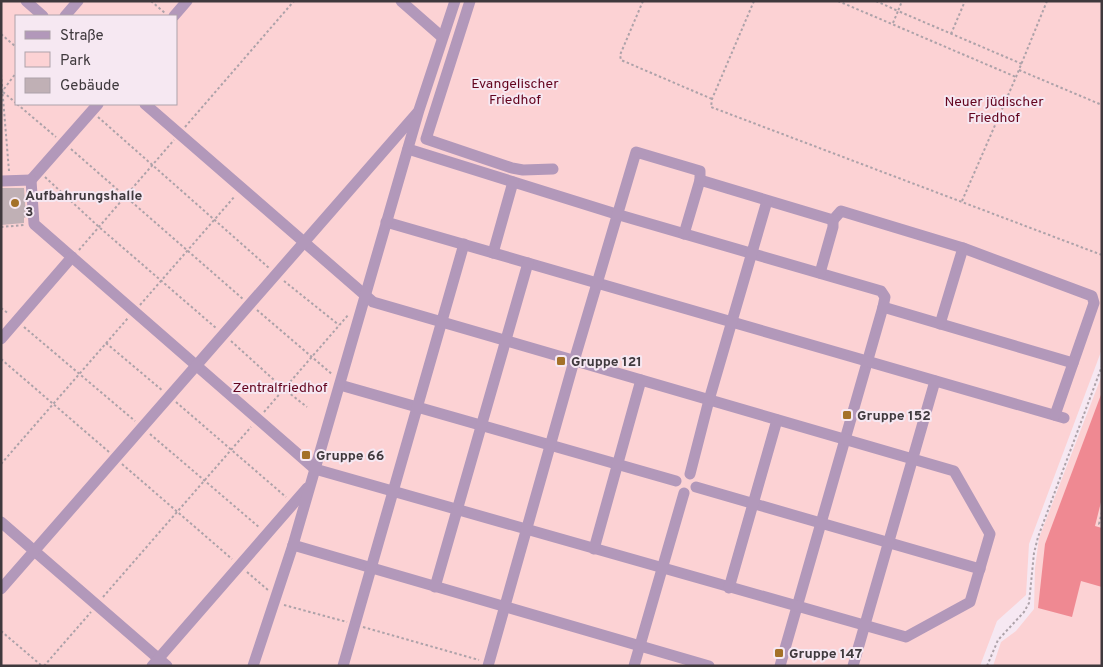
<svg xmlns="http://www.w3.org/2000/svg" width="1103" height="667" viewBox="0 0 1103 667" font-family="Overpass,sans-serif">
	<rect width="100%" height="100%" fill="#f6e8f2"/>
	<!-- green -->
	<g fill="#fcd2d4" fill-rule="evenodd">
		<path d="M 1,1 L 1102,1 L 1102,349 L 1029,544 L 1026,595 L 997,621 L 980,666 L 1,666 ZM 16,16 L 176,16 L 176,104 L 16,104 Z"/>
		<path d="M 1102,375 L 1102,666 L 993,666 L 1001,642 L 1016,631 L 1034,609 L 1035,568 L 1039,538 Z"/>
	</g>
	<!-- forest -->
	<path fill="#ef8992" d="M 1102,392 L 1102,498 L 1095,526 L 1102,528 L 1102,587 L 1081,581 L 1072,617 L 1038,608 L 1045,544 Z"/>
	<!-- building -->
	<path fill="#c0b0b5" d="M 2,188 L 24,188 L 26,217 L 24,218 L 24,223 L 1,225 Z"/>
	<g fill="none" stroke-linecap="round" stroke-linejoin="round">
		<!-- path -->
		<g stroke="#ada2a9" stroke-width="2" stroke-dasharray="2.5 2.5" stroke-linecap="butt">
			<path d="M 151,1 L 165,13"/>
			<path d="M 643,1 L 620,55 L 621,60 L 712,99"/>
			<path d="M 754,1 L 712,99 L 711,107 L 1102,255"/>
			<path d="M 838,1 L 1016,77"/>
			<path d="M 876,1 L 898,11 L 902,1"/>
			<path d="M 893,23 L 898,11 L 1022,64"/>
			<path d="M 1,34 L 16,47"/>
			<path d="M 951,34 L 965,1"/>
			<path d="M 1019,70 L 1102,105"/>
			<path d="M 1,74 L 9,171"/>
			<path d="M 3,92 L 16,103"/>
			<path d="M 1,93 L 16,73"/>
			<path d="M 17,104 L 56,137"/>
			<path d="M 98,117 L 269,268"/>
			<path d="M 185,127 L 294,1"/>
			<path d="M 71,149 L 243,299"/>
			<path d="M 45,177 L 99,227 L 216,328"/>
			<path d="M 962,201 L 1016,77 L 1047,1"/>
			<path d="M 1,227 L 24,225"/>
			<path d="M 79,250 L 174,140"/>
			<path d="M 284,281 L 339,325"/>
			<path d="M 140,305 L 235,196"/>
			<path d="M 1,308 L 9,314"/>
			<path d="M 257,310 L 333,375"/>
			<path d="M 24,327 L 135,421"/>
			<path d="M 231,341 L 284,389 L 307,407"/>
			<path d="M 106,343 L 163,391"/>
			<path d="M 1,359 L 109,452"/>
			<path d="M 176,402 L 286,497"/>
			<path d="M 264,412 L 349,314"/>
			<path d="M 150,434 L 260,528"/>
			<path d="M 1,464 L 128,318"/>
			<path d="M 122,464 L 232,559"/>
			<path d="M 1102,512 L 1099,524 L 1102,525"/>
			<path d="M 247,572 L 268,590"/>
			<path d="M 103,597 L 251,427"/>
			<path d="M 284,605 L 347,622"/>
			<path d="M 363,627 L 479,660"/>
			<path d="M 1,631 L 42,666"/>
			<path d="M 44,666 L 91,612"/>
			<path d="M 987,666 L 998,640 L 1024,612 L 1029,603 L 1034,553 L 1038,537 L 1102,366"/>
		</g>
		<!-- minor -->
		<g stroke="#b298ba" stroke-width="11">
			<path d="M 26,1 L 43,16"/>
			<path d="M 401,1 L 442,37"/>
			<path d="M 470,1 L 426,139 L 512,168 L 523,170 L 553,169"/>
			<path d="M 65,16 L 78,1"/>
			<path d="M 174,16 L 187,1"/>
			<path d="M 408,149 L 616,214 L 881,291 L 885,297 L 883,307 L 780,666"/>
			<path d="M 31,180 L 98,104"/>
			<path d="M 1,181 L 31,180 L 34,224 L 315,469 L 906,637 L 970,602 L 990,534 L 954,471 L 373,302 L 145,104"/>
			<path d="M 386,222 L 1064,418"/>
			<path d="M 684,234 L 700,180 L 833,220 L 841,211 L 963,248 L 1092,296 L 1094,303 L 1055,415"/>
			<path d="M 493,253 L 513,182"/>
			<path d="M 820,273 L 833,227 L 833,220"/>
			<path d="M 883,307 L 1073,363"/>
			<path d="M 940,324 L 963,248"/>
			<path d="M 1,339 L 72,257"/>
			<path d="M 340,385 L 676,481"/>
			<path d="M 690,474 L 709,400 L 767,201"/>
			<path d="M 696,487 L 980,569"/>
			<path d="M 1,522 L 167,666"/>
			<path d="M 293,545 L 709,666"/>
			<path d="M 594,549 L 641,380"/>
			<path d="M 435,587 L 528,263"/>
			<path d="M 729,588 L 777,420"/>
			<path d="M 1,589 L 417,113"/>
			<path d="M 152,666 L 307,488"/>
			<path d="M 253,666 L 293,545 L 419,110 L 455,1"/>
			<path d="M 343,666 L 464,244"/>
			<path d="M 488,666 L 574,361 L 636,152 L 700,171 L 700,180"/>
			<path d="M 634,666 L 684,493"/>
			<path d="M 853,666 L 935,381"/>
		</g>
	</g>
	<!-- markers -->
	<g fill="#a47128" stroke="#f6e8f2" stroke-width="2">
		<circle cx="15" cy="203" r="5"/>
		<rect x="556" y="356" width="10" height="10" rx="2.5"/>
		<rect x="842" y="410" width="10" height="10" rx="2.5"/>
		<rect x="301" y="450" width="10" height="10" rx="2.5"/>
		<rect x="774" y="648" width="10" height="10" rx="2.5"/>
	</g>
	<g text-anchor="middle" stroke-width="4" stroke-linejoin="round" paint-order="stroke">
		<!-- park labels -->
		<g font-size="14" fill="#64051f" stroke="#f6e8f2">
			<text x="515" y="88">Evangelischer<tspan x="515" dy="16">Friedhof</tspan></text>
			<text x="994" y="106">Neuer jüdischer<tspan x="994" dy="16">Friedhof</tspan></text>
			<text x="280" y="392">Zentralfriedhof</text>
		</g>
		<!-- poi labels -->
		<g font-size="14" font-weight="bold" fill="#3f393d" stroke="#f6e8f2" text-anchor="start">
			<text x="25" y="200">Aufbahrungshalle<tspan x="25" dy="16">3</tspan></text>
			<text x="571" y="366">Gruppe 121</text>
			<text x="857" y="420">Gruppe 152</text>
			<text x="316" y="460">Gruppe 66</text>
			<text x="789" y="658">Gruppe 147</text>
		</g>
	</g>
	<!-- border -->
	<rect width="1103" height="667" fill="none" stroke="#3f393d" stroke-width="5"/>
	<!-- legend -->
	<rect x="15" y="15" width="162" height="90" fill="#f6e8f2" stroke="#ada2aa"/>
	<rect x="25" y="31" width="25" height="8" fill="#b298ba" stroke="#ada2aa"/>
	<text x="60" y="40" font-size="15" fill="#3f393d">Straße</text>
	<rect x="25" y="52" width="25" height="15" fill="#fcd2d4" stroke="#ada2aa"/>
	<text x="60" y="65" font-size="15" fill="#3f393d">Park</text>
	<rect x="25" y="78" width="25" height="15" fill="#c0b0b5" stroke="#ada2aa"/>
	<text x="60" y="90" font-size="15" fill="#3f393d">Gebäude</text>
</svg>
